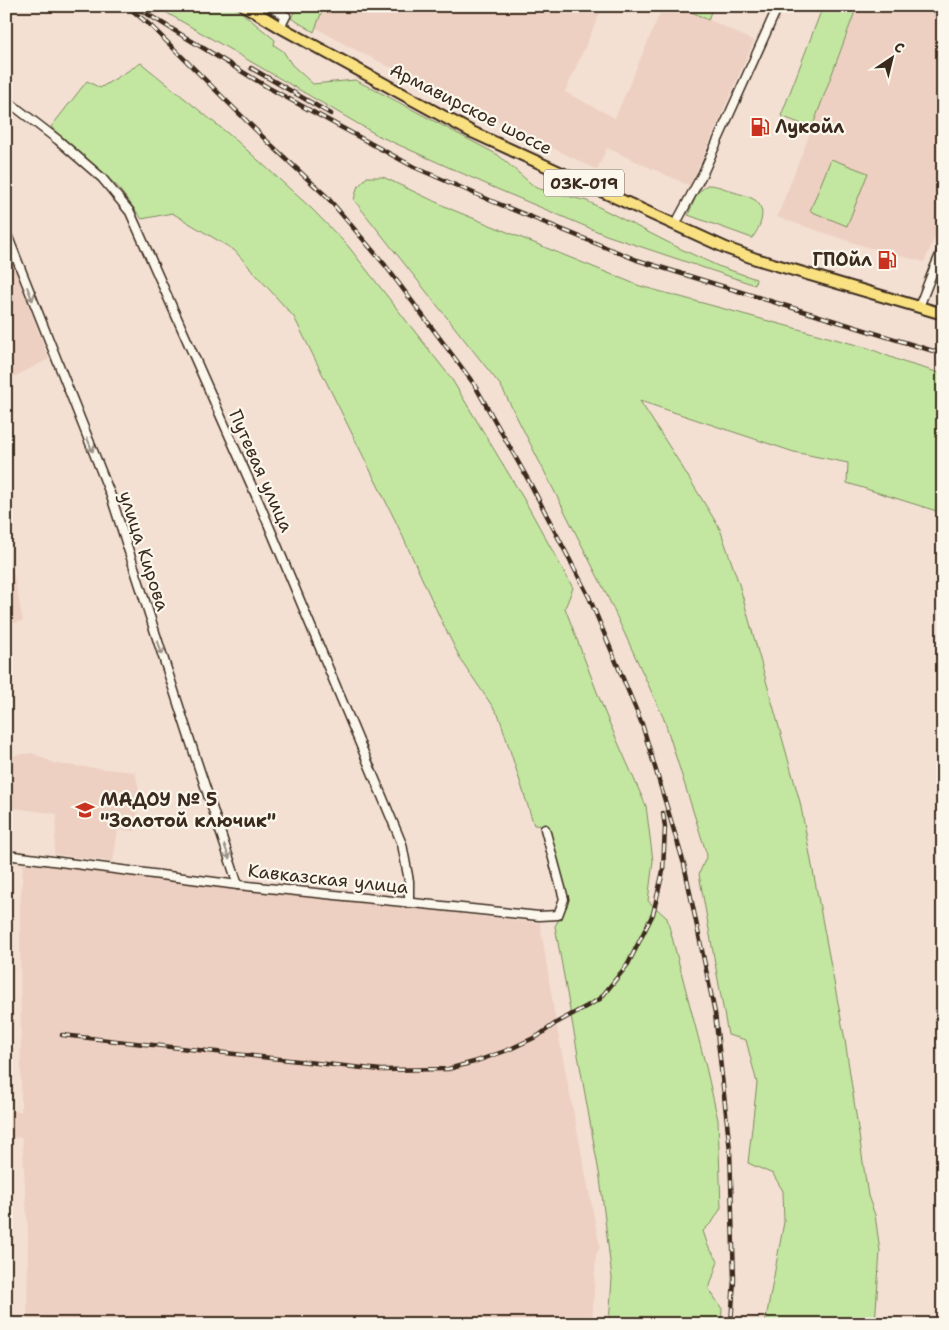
<svg xmlns="http://www.w3.org/2000/svg" width="949" height="1330" viewBox="0 0 949 1330" font-family="'Shantell Sans',sans-serif">
	<rect width="100%" height="100%" fill="#f3e0d3"/>
	<filter id="ink" filterUnits="userSpaceOnUse"><feTurbulence type="fractalNoise" baseFrequency=".02" numOctaves="2"/><feDisplacementMap in="SourceGraphic" scale="10" xChannelSelector="R" yChannelSelector="G"/><feConvolveMatrix kernelMatrix="1 2 1 2 8 2 1 2 1" color-interpolation-filters="sRGB"/></filter>
	<g filter="url(#ink)">
		<!-- built -->
		<g fill="#edd0c1">
			<path d="M 278,6 L 588,6 L 601,11 L 565,92 L 615,118 L 663,6 L 680,6 L 754,41 L 690,186 L 607,148 L 597,170 L 346,45 Z"/>
			<path d="M 857,6 L 943,6 L 943,218 L 924,262 L 860,245 L 777,217 L 812,128 Z"/>
			<path d="M 6,246 L 49,359 L 6,381 Z"/>
			<path d="M 6,536 L 23,621 L 6,625 Z"/>
			<path d="M 32,753 L 56,764 L 135,772 L 140,794 L 135,831 L 118,830 L 113,862 L 54,854 L 57,814 L 6,807 L 6,756 Z"/>
			<path d="M 23,864 L 134,875 L 248,890 L 540,923 L 556,1023 L 600,1247 L 596,1255 L 592,1324 L 27,1324 L 28,1233 L 22,1138 L 6,1137 L 6,1111 L 21,1111 L 20,908 Z"/>
		</g>
		<!-- green -->
		<g fill="#c3e7a1" stroke="#7f8860">
			<path d="M 155,6 L 232,6 L 241,12 L 275,40 L 274,45 L 283,51 L 292,65 L 313,84 L 355,80 L 383,94 L 498,155 L 536,188 L 587,201 L 683,250 L 718,266 L 756,279 L 755,285 L 606,235 L 497,189 L 379,136 Z"/>
			<path d="M 297,6 L 324,6 L 314,32 L 291,18 Z"/>
			<path d="M 680,6 L 713,6 L 708,20 Z"/>
			<path d="M 823,6 L 857,6 L 812,128 L 781,116 Z"/>
			<path d="M 141,63 L 237,141 L 312,209 L 348,246 L 451,378 L 525,501 L 573,588 L 565,608 L 605,713 L 646,806 L 653,861 L 648,901 L 667,918 L 706,1067 L 718,1120 L 721,1208 L 713,1221 L 703,1231 L 708,1246 L 718,1261 L 709,1289 L 722,1309 L 721,1324 L 609,1324 L 612,1278 L 600,1178 L 555,926 L 568,904 L 549,826 L 534,825 L 499,716 L 461,660 L 442,622 L 397,524 L 294,317 L 234,250 L 172,213 L 142,219 L 117,186 L 51,127 L 87,81 L 100,88 Z"/>
			<path d="M 831,159 L 868,173 L 847,226 L 810,211 Z"/>
			<path d="M 367,177 L 383,177 L 453,210 L 640,286 L 868,348 L 903,362 L 943,374 L 943,513 L 847,483 L 848,463 L 794,452 L 640,401 L 681,465 L 720,529 L 739,584 L 800,802 L 845,1040 L 868,1196 L 875,1215 L 880,1251 L 875,1324 L 765,1324 L 784,1222 L 783,1191 L 773,1174 L 748,1163 L 757,1083 L 746,1040 L 728,1035 L 699,874 L 707,855 L 664,719 L 605,591 L 501,386 L 354,200 L 357,188 Z"/>
			<path d="M 707,185 C 716,185 724,188 733,192 C 740,194 749,196 755,200 C 768,210 760,228 752,238 L 688,215 L 697,194 Z"/>
		</g>
		<g fill="none" stroke-linecap="round" stroke-linejoin="round">
			<!-- minor casing -->
			<g stroke="#3b2a1e" stroke-width="11">
				<g id="minor">
					<path d="M 268,6 L 286,16 L 280,27"/>
					<path d="M 6,100 L 58,140 L 102,178 L 130,212 L 261,507 L 402,844 L 409,881 L 409,903"/>
					<path d="M 675,225 L 703,173 L 778,6"/>
					<path d="M 6,232 L 111,496 L 196,759 L 238,885"/>
					<path d="M 919,307 L 933,271 L 943,248"/>
					<path d="M 6,855 L 238,885 L 539,916 L 558,915 L 564,899 L 545,829"/>
				</g>
			</g>
			<!-- major casing -->
			<g stroke="#3b2a1e" stroke-width="14">
				<path id="major" d="M 245,6 L 280,27 L 472,132 L 726,248 L 756,259 L 943,314"/>
			</g>
			<!-- minor -->
			<use href="#minor" stroke="#fbf7ec" stroke-width="8"/>
			<!-- major -->
			<use href="#major" stroke="#f9e181" stroke-width="10"/>
			<!-- rail casing -->
			<g stroke="#3b2a1e" stroke-width="4.5">
				<g id="rail">
					<path d="M 127,6 L 152,27 L 268,142 L 327,197 L 385,265 L 474,384 L 530,483 L 589,597 L 642,724 L 684,864 L 715,1013 L 730,1150 L 734,1279 L 731,1324"/>
					<path d="M 139,9 L 269,88 L 414,167 L 494,202 L 637,260 L 943,354"/>
					<path d="M 251,68 L 331,114"/>
					<path d="M 62,1035 L 381,1070 L 448,1069 L 474,1062 L 508,1050 L 538,1036 L 556,1023 L 600,999 L 628,964 L 653,914 L 663,871 L 665,827 L 663,813"/>
				</g>
			</g>
			<!-- rail -->
			<use href="#rail" stroke="#fbf7ec" stroke-width="2.5" stroke-dasharray="8" stroke-linecap="butt"/>
		</g>
		<!-- one-way arrows -->
		<defs><path id="oneway-shaft" d="M-6 0H5M1.5-3L5.5 0L1.5 3" fill="none" stroke-width="1.6" stroke-linecap="round" stroke-linejoin="round" transform="scale(1.25)"/></defs>
		<g stroke="#9b9085">
			<use href="#oneway-shaft" transform="translate(30 294) rotate(68)"/>
			<use href="#oneway-shaft" transform="translate(90 445) rotate(68)"/>
			<use href="#oneway-shaft" transform="translate(160 648) rotate(72)"/>
			<use href="#oneway-shaft" transform="translate(227 852) rotate(71)"/>
		</g>
	</g>
	<!-- icons -->
	<defs>
		<g id="fuel-bare" transform="scale(1.5)"><path d="M-5.5-6h7V0h2V4h1.3V-2.5L3-4.5l.8-.8L6-3V5H2.5V1h-1V6h-7ZM-4.2-4.7v3.2H.2V-4.7Z" fill="#c8321e" stroke="#fbf7ec" stroke-width="2.5" paint-order="stroke"/></g>
		<g id="school-bare" transform="scale(1.5)"><path d="M0-5L7-2L0 1L-7-2ZM-4 1L0 2.5L4 1V4Q0 6-4 4Z" fill="#c8321e" stroke="#fbf7ec" stroke-width="2.5" paint-order="stroke"/></g>
	</defs>
	<g fill-rule="evenodd">
		<use href="#fuel-bare" x="760" y="127"/>
		<use href="#fuel-bare" x="887" y="260"/>
		<use href="#school-bare" x="85" y="810"/>
	</g>
	<g text-anchor="middle" stroke-width="4.5" stroke-linejoin="round" paint-order="stroke">
		<!-- shield labels -->
		<rect fill="#fbf7ec" stroke="#75685c" stroke-width="1" x="544" y="169.5" width="80" height="27" rx="4"/>
		<g font-size="16" font-weight="bold" fill="#3b2a1e">
			<text x="584" y="189">03К-019</text>
		</g>
		<!-- street labels -->
		<g font-size="18" fill="#3b2a1e" stroke="#fbf7ec">
			<text transform="translate(471 109) rotate(27)" y="6">Армавирское шоссе</text>
			<text transform="translate(261 471) rotate(66)" y="6">Путевая улица</text>
			<text transform="translate(144 551) rotate(72)" y="6">улица Кирова</text>
			<text transform="translate(328 879) rotate(6)" y="6">Кавказская улица</text>
		</g>
		<!-- poi labels -->
		<g font-size="18" font-weight="bold" fill="#3b2a1e" stroke="#fbf7ec" text-anchor="start">
			<text x="775" y="133">Лукойл</text>
			<text x="872" y="266" text-anchor="end">ГПОйл</text>
			<text x="100" y="806">МАДОУ № 5<tspan x="100" dy="21">"Золотой ключик"</tspan></text>
		</g>
	</g>
	<!-- margin -->
	<rect width="949" height="1330" fill="none" stroke="#fbf7ec" stroke-width="25"/>
	<rect x="12" y="12" width="924" height="1305" fill="none" stroke="#3b2a1e" stroke-width="2" filter="url(#ink)"/>
	<!-- north arrow -->
	<g transform="translate(892 58) rotate(35)" stroke="#fbf7ec" stroke-width="4" paint-order="stroke">
	<path d="M0-4L9 19L0 12L-9 19Z" fill="#3b2a1e"/>
	<text y="-8" font-size="14" font-weight="bold" text-anchor="middle" fill="#3b2a1e">С</text>
	</g>
</svg>
